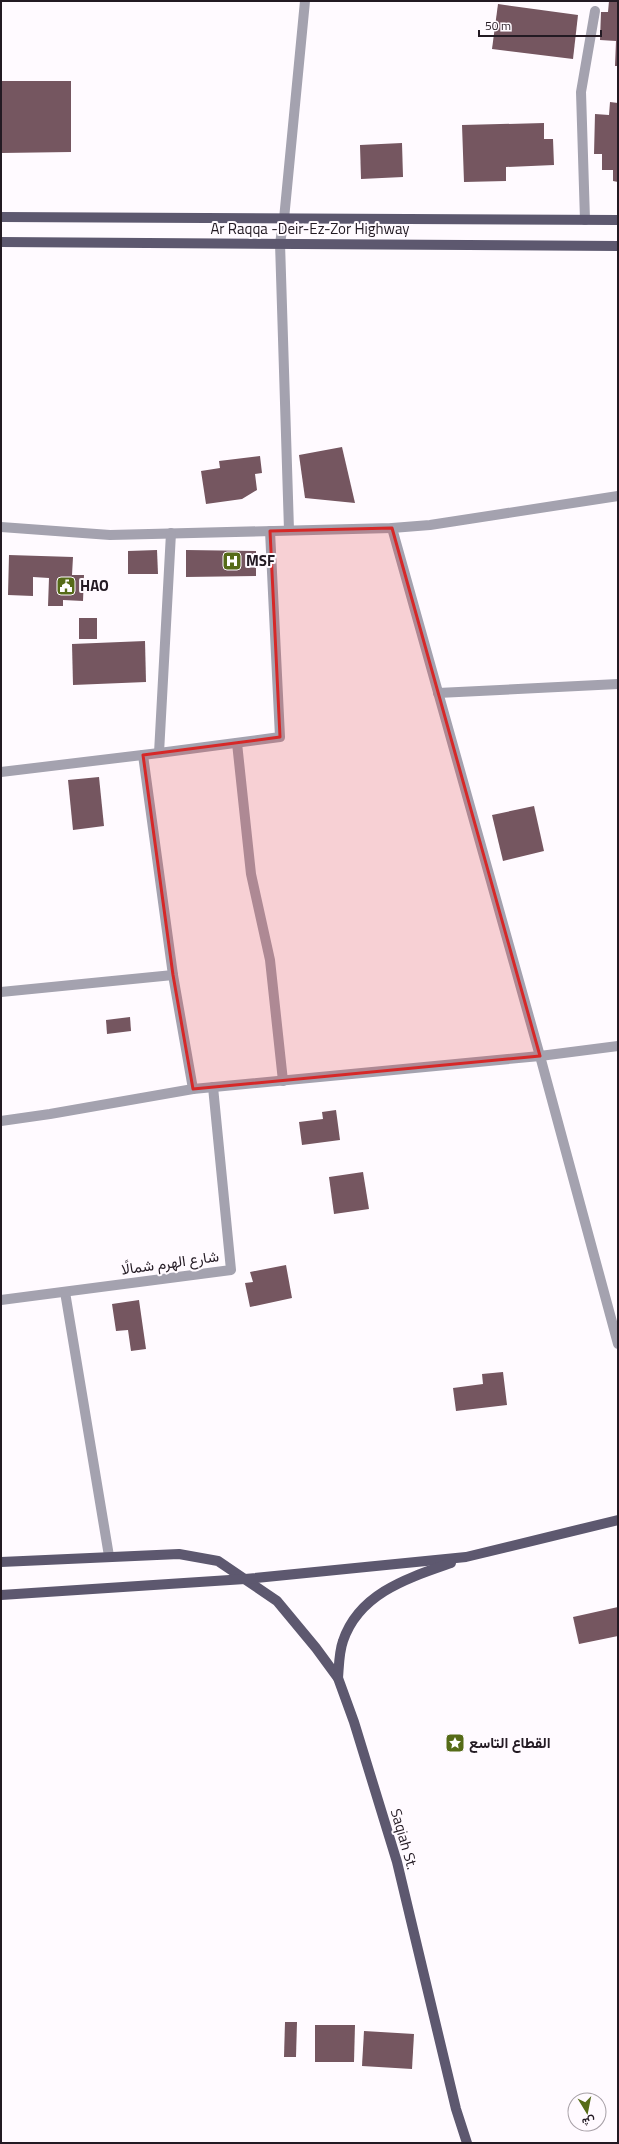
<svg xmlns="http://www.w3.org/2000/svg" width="619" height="2144" viewBox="0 0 619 2144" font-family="'Titillium Web',Vazirmatn,sans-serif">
	<rect width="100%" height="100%" fill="#fffaff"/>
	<!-- building -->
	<g fill="#755660">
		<path d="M 609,1 L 618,1 L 618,66 L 615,66 L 616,41 L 600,40 L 601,12 L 608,12 Z"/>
		<path d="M 498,4 L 578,15 L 573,59 L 492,49 Z"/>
		<path d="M 1,81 L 71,81 L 71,152 L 1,153 Z"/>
		<path d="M 610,102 L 618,103 L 618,182 L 613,181 L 613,170 L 602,170 L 602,154 L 594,154 L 595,114 L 609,115 Z"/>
		<path d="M 544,123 L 544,139 L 553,139 L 554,165 L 506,167 L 506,181 L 464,182 L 462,125 Z"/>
		<path d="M 402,143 L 403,177 L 361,179 L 360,145 Z"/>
		<path d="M 342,447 L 355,503 L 305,498 L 299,455 Z"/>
		<path d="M 260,456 L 262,473 L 255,474 L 257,490 L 242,499 L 206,504 L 201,471 L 220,468 L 219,461 Z"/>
		<path d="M 157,550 L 158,574 L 128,574 L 128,551 Z"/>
		<path d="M 186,550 L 256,551 L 256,576 L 186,577 Z"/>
		<path d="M 9,555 L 73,557 L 72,575 L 84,575 L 83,601 L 63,600 L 63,606 L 48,606 L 49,578 L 33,577 L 33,596 L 8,595 Z"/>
		<rect x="79" y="618" width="18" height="21"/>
		<path d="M 145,641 L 146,682 L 73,685 L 72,644 Z"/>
		<path d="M 99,777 L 104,826 L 73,830 L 68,780 Z"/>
		<path d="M 534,806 L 544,851 L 503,861 L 492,815 Z"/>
		<path d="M 130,1017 L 131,1031 L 107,1034 L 106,1020 Z"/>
		<path d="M 336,1110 L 340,1140 L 302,1145 L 299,1122 L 323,1119 L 322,1112 Z"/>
		<path d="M 363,1172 L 369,1209 L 334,1214 L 329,1177 Z"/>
		<path d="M 286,1265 L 292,1298 L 250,1307 L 245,1283 L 253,1282 L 250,1272 Z"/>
		<path d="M 139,1300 L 146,1349 L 131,1351 L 128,1330 L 116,1331 L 112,1304 Z"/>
		<path d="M 503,1372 L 507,1405 L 456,1411 L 453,1388 L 483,1384 L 482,1374 Z"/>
		<path d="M 618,1607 L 618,1636 L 579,1644 L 573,1617 Z"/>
		<path d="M 285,2022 L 297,2022 L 296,2057 L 284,2057 Z"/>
		<path d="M 315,2025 L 355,2025 L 354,2062 L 315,2062 Z"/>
		<path d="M 364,2031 L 414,2034 L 412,2069 L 362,2066 Z"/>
	</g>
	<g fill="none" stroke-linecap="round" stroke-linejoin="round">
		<!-- minor -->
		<g stroke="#a4a2af" stroke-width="10">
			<path d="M 585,220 L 581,92 L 595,11"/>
			<path d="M 1,527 L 110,535 L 392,528 L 430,525 L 618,496"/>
			<path d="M 392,528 L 540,1056 L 618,1344"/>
			<path d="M 289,530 L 280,243 L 284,219 L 305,1"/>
			<path d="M 438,693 L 618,684"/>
			<path d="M 237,743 L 251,874 L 270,960 L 283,1081"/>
			<path d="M 159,753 L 171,533"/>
			<path d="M 143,755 L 173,975 L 193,1089"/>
			<path d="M 1,772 L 159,753 L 280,737 L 270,531"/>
			<path d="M 1,992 L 173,975"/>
			<path d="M 1,1121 L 50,1114 L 193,1089 L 540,1056 L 618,1046"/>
			<path d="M 65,1292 L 109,1556"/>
			<path d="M 1,1300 L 231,1270 L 213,1087"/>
		</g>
		<!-- major -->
		<g stroke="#5d586f" stroke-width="10">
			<path d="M 1,217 L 618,220"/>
			<path d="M 1,242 L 618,246"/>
			<path d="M 1,1562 L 179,1554 L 218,1561 L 277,1601 L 316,1648 L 338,1678 L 354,1722 L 397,1862 L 456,2109 L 467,2143"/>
			<path d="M 1,1595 L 245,1579 L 466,1557 L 618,1520"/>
			<path d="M 338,1678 C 339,1666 339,1652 343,1641 C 359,1593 408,1578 451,1563"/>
		</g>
	</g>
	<!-- marked area -->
	<path fill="#d62828" fill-opacity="0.2" stroke="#d62828" stroke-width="3" stroke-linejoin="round" d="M 392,528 L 540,1056 L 193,1089 L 173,975 L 143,755 L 280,737 L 270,531 Z"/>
	<!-- icons -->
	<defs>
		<g id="hospital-square" transform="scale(1)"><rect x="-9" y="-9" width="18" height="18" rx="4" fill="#566b18" stroke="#fffaff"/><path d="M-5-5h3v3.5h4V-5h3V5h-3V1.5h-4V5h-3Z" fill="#fff"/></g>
		<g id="civic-square" transform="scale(1)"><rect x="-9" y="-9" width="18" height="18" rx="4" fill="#566b18" stroke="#fffaff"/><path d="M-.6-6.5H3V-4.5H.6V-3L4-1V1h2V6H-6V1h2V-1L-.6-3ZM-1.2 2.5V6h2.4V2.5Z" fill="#fff"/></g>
		<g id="sight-square" transform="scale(1)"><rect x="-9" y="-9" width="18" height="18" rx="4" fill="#566b18" stroke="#fffaff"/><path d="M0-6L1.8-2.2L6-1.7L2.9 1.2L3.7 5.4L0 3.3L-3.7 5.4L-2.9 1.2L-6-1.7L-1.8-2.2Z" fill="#fff"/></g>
	</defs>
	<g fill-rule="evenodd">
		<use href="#hospital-square" x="232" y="561"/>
		<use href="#civic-square" x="66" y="586"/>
		<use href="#sight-square" x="455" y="1743"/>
	</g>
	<g text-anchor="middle" stroke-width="4" stroke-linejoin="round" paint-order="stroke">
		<!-- street labels -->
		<g font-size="15" fill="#231a23" stroke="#fffaff">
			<text x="310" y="234">Ar Raqqa -Deir-Ez-Zor Highway</text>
			<text transform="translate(170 1263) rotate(-8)" y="5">شارع الهرم شمالًا</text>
			<text transform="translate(404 1839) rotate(74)" y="5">Saqiah St.</text>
		</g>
		<!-- poi labels -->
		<g font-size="15" font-weight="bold" fill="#231a23" stroke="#fffaff" text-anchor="start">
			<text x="246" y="566">MSF</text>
			<text x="80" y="591">HAO</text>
			<text x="469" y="1748">القطاع التاسع</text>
		</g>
	</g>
	<!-- border -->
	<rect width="619" height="2144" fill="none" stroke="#231a23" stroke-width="4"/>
	<!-- north arrow -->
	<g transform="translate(587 2112) rotate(170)"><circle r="19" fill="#fffaff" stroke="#a7a0a7"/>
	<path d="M0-3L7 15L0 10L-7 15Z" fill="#566b18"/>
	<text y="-6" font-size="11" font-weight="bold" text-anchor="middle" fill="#231a23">ش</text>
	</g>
	<!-- scale -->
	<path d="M479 30v6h122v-6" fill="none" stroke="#231a23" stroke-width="2"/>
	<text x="485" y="30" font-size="12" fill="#231a23" stroke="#fffaff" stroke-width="3" paint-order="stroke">50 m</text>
</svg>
